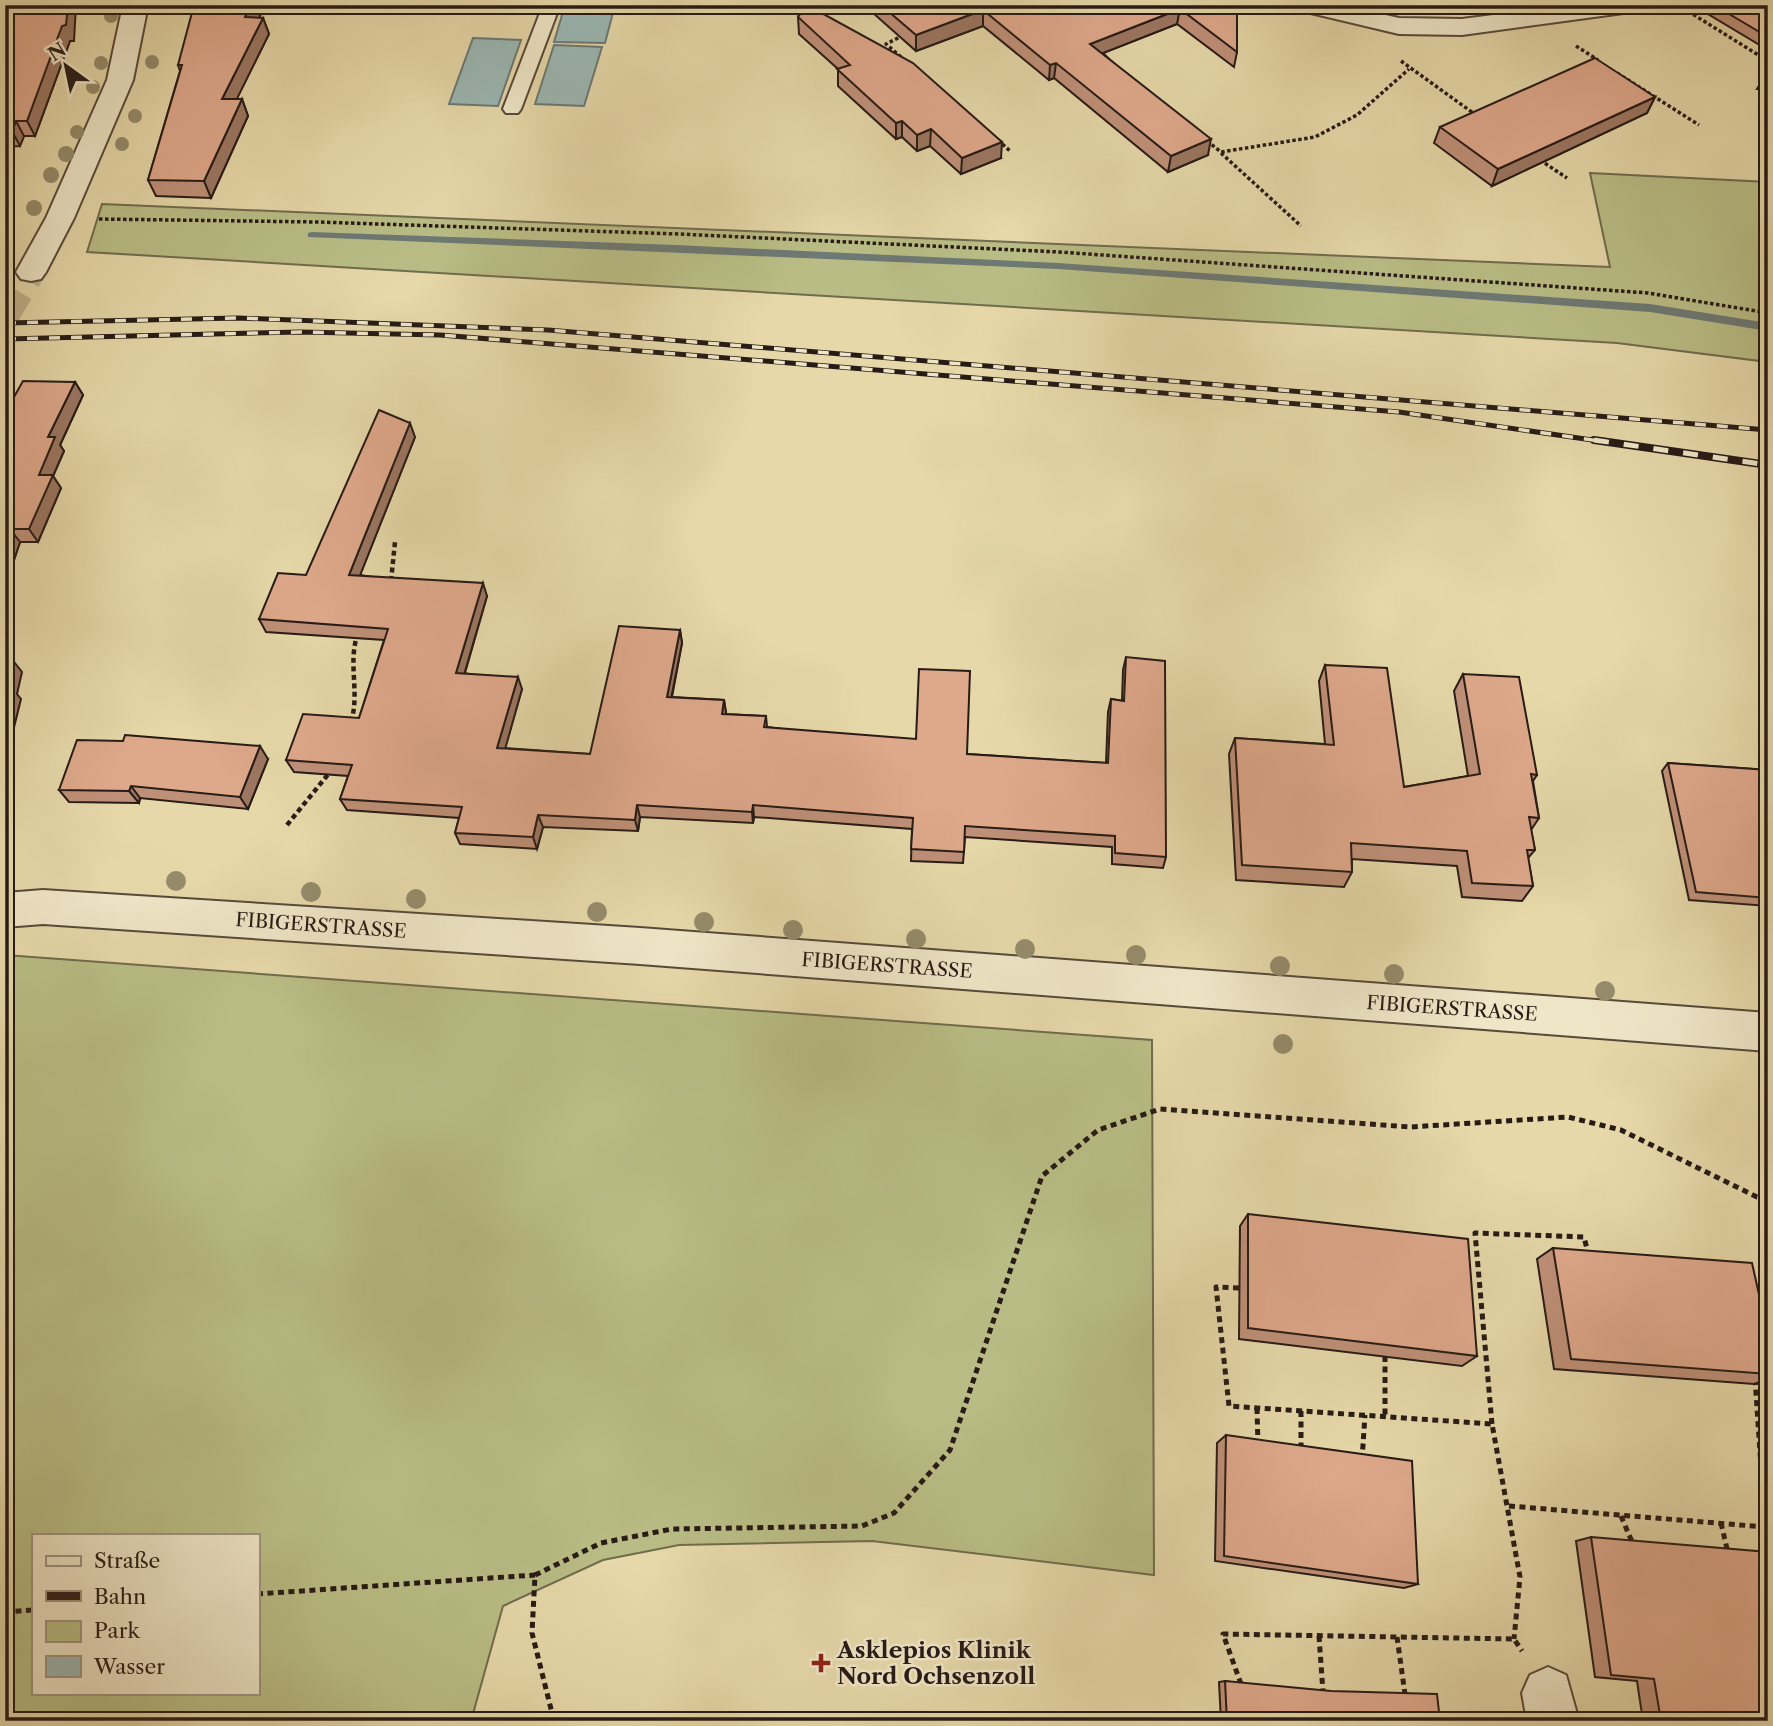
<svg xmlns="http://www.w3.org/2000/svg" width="1773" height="1726" viewBox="0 0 1773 1726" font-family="'Libre Caslon Text',serif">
	<rect width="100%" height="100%" fill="#e6d8a9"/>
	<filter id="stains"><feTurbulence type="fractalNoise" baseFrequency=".00286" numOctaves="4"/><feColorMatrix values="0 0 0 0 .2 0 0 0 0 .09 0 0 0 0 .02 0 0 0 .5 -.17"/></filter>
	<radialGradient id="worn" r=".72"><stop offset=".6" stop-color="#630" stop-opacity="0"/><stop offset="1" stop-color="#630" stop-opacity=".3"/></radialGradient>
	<!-- green -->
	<g fill="#b9bd85" stroke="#706c4e" stroke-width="2" fill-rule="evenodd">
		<path d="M 1590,173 L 1768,182 L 1768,362 L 1617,343 L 87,252 L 102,204 L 1610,267 Z"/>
		<path d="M 5,955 L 1152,1040 L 1154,1575 L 872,1541 L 679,1545 L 603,1560 L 503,1606 L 471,1721 L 5,1721 ZM 33,1535 L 257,1535 L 257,1693 L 33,1693 Z"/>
	</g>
	<!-- water -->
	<g fill="#9bb7b3" stroke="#6d7974" stroke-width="2">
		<path d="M 565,5 L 615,5 L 605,43 L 554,42 Z"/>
		<path d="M 473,38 L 521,40 L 498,106 L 449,104 Z"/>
		<path d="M 554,45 L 602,47 L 584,106 L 535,104 Z"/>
	</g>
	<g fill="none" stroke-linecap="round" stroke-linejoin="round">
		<!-- stream -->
		<path fill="#6d7974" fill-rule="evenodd" d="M 312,232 L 676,245 L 1058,263 L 1650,304 L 1768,323 L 1768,331 L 1650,312 L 1058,269 L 308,237 L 308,233 Z"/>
		<!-- street-tunnel -->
		<path stroke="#c0b28c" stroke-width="28" stroke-dasharray="28 14" stroke-linecap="butt" d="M 5,316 L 31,272"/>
		<!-- lane casing -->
		<g stroke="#574a3b" stroke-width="4">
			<path id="lane" d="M 543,5 L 560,5 L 521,109 L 518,113 L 506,113 L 503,109 Z"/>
		</g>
		<!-- street casing -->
		<g stroke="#574a3b" stroke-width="4">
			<g id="street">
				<path d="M 123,5 L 148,5 L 133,80 L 74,218 L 46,272 L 41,279 L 31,281 L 21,279 L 16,272 L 46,218 L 107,80 Z"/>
				<path d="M 1295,5 L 1341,5 L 1399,18 L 1462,19 L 1571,5 L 1643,5 L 1640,10 L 1631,12 L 1462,35 L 1399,34 L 1298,10 Z"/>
				<path d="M 43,890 L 640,928 L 1768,1013 L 1768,1051 L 640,964 L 43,924 L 5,927 L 5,893 Z"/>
				<path d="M 1548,1667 L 1566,1675 L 1579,1721 L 1527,1721 L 1522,1693 L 1530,1675 Z"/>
			</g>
		</g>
		<!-- path-far2 -->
		<g stroke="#271b16" stroke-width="3.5" stroke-dasharray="3.5 2.5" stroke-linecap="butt">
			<path d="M 1678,5 L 1768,61"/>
			<path d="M 1576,46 L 1598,60"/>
			<path d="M 901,57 L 886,44 L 904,35"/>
			<path d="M 1401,61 L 1476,115"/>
			<path d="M 1617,73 L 1699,125"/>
			<path d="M 998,140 L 1010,151"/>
			<path d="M 1207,141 L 1221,152 L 1315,137 L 1357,115 L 1409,69"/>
			<path d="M 1221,153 L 1301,226"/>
			<path d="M 1540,160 L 1567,178"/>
			<path d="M 99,219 L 318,222 L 679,234 L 1059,252 L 1648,293 L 1768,313"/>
		</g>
		<!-- path-far1 -->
		<g stroke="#271b16" stroke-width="4.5" stroke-dasharray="5 3.5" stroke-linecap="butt">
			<path d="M 391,581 L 395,542"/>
			<path d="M 351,722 C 360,693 348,665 357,636"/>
			<path d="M 287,825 L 330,772"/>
		</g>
		<!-- path -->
		<g stroke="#271b16" stroke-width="5" stroke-dasharray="6 4.5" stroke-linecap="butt">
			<path d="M 1239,1288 L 1216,1287 L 1229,1406 L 1492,1424 L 1520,1577 L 1514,1639"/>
			<path d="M 1385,1356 L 1385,1417"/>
			<path d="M 1257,1408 L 1258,1446"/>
			<path d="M 1301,1411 L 1301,1449"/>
			<path d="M 1492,1424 L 1475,1233 L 1584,1237 L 1588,1253"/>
			<path d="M 1362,1460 L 1365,1415"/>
			<path d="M 1509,1506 L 1765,1527 L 1755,1378"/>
			<path d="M 1621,1516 L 1633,1544"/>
			<path d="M 1721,1523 L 1728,1553"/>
			<path d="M 535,1575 L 601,1543 L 672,1529 L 862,1526 L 894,1513 L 950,1450 L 1042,1176 L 1098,1130 L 1160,1109 L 1410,1127 L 1568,1117 L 1621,1130 L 1757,1197 L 1768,1199"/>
			<path d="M 257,1594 L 535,1575 L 532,1633 L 554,1721"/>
			<path d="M 5,1612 L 33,1610"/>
			<path d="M 1319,1636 L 1323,1692"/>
			<path d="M 1397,1637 L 1405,1694"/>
			<path d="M 1241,1684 L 1223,1634 L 1514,1639 L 1522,1651"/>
		</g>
		<!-- lane -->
		<use href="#lane" fill="#efe6c7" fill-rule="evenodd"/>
		<!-- street -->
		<use href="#street" fill="#efe6c7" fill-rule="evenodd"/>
		<!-- rail-far1 casing -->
		<g stroke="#271b16" stroke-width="5">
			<g id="rail-far1">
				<path d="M 5,323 L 238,318 L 548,330 L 1768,430"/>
				<path d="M 5,339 L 301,332 L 440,335 L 1399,412 L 1606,442"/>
			</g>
		</g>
		<!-- rail casing -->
		<g stroke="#271b16" stroke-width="8">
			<path id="rail" d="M 1594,440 L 1768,465"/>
		</g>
		<!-- rail-far1 -->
		<use href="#rail-far1" stroke="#efe6c7" stroke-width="3.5" stroke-dasharray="11" stroke-linecap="butt"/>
		<!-- rail -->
		<use href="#rail" stroke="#efe6c7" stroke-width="5" stroke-dasharray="15" stroke-linecap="butt"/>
	</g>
	<!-- trees -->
	<g fill="#958b6a">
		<circle cx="111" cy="16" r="7"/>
		<circle cx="152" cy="62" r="7"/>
		<circle cx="101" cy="63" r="7"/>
		<circle cx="93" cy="87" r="7"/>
		<circle cx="135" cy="116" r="7"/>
		<circle cx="77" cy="132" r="7"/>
		<circle cx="122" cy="144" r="7"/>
		<circle cx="66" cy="154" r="8"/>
		<circle cx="51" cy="175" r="8"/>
		<circle cx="34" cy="208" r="8"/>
		<circle cx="176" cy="881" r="10"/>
		<circle cx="311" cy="892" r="10"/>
		<circle cx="416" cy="899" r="10"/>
		<circle cx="597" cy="912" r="10"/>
		<circle cx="704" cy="922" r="10"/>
		<circle cx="793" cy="930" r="10"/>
		<circle cx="916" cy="939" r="10"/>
		<circle cx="1025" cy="949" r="10"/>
		<circle cx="1136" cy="955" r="10"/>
		<circle cx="1280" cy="966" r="10"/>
		<circle cx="1394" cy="974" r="10"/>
		<circle cx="1605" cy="991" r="10"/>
		<circle cx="1283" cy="1044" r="10"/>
	</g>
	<!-- wall -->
	<g fill="#bf9078" stroke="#271b16" stroke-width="2">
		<path d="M 5,5 L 74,41 L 70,41 L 35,136 L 24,136 L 20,146 L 5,147 Z"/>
		<path d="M 864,5 L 1237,5 L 1237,52 L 1234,67 L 1177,24 L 1103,53 L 1208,155 L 1168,172 L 1054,78 L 1049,80 L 983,26 L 916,51 Z"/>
		<path d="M 1706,5 L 1768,5 L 1768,50 L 1703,11 Z"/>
		<path d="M 260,16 L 259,18 L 263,18 L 269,34 L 236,99 L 242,99 L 248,116 L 211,198 L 156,196 L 148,180 L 180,71 L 178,65 Z"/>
		<path d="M 798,17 L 1001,158 L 961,174 L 930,146 L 917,151 L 902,137 L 896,139 L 838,86 L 838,69 L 799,34 Z"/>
		<path d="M 1768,77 L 1768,89 L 1757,89 L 1763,79 Z"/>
		<path d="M 1655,97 L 1647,113 L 1492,186 L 1434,143 L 1440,127 Z"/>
		<path d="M 75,382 L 83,395 L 60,445 L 64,451 L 53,476 L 61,488 L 38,542 L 20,542 L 5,587 L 5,413 Z"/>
		<path d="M 415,437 L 360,575 L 487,596 L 465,673 L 522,689 L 505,748 L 590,754 L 680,630 L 682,643 L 672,697 L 724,700 L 726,714 L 766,716 L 767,727 L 967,754 L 1106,763 L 1108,712 L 1111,699 L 1122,701 L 1123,670 L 1126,657 L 1166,857 L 1163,868 L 1112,864 L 1112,847 L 965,837 L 963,863 L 911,861 L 912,829 L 754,817 L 753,823 L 640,817 L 638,831 L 543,827 L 537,849 L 460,844 L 455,833 L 459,818 L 347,810 L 340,799 L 348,776 L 294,772 L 286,760 L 359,718 L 384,640 L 266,632 L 259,619 L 306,575 Z"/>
		<path d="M 1325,665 L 1404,787 L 1468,776 L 1454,691 L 1463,674 L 1537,775 L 1533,781 L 1539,818 L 1531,830 L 1535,850 L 1528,858 L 1533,886 L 1522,901 L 1462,897 L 1457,866 L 1352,859 L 1352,872 L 1344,887 L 1236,880 L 1229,754 L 1235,738 L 1325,744 L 1319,681 Z"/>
		<path d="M 1768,709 L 1768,738 L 1762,716 Z"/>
		<path d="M 268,759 L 248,809 L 140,798 L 139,803 L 69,802 L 59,790 Z"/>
		<path d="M 1668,763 L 1768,770 L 1768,906 L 1689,900 L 1662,771 Z"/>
		<path d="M 1248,1214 L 1477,1356 L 1462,1366 L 1239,1339 L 1240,1226 Z"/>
		<path d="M 1553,1248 L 1768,1335 L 1768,1379 L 1754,1384 L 1554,1369 L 1537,1259 Z"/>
		<path d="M 1226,1435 L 1418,1584 L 1404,1588 L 1215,1561 L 1217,1443 Z"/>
		<path d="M 1591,1537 L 1768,1721 L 1643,1721 L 1637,1681 L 1595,1677 L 1576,1541 Z"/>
		<path d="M 1225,1681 L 1440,1721 L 1221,1721 L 1219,1682 Z"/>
	</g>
	<!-- shaded-wall -->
	<g fill="#9b7661" stroke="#271b16" stroke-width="2">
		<path d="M 68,5 L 76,5 L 74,41 L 70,41 L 35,136 L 27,121 Z"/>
		<path d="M 248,5 L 256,5 L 260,16 L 251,33 L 245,17 Z"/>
		<path d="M 1180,9 L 1177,24 L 1088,59 L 1090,44 Z"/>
		<path d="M 983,10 L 983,26 L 916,51 L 916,35 Z"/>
		<path d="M 263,18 L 269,34 L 229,115 L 222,99 Z"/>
		<path d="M 1056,63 L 1054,78 L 1049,80 L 1050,65 Z"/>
		<path d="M 1655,97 L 1647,113 L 1492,186 L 1498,169 Z"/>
		<path d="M 242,99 L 248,116 L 211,198 L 204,181 Z"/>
		<path d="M 16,121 L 24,136 L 20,146 L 12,131 Z"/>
		<path d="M 902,121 L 902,137 L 896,139 L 896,123 Z"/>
		<path d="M 931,129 L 930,146 L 917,151 L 917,135 Z"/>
		<path d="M 1211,139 L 1208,155 L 1168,172 L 1171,156 Z"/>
		<path d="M 1002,142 L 1001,158 L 961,174 L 962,158 Z"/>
		<path d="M 75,382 L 83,395 L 60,445 L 64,451 L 53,476 L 61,488 L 38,542 L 29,529 L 39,475 L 48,437 Z"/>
		<path d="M 410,423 L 415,437 L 355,588 L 349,575 Z"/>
		<path d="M 10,529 L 20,542 L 5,587 L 5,544 Z"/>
		<path d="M 483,583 L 487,596 L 461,685 L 456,673 Z"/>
		<path d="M 680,630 L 682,643 L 669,709 L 667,697 Z"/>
		<path d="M 11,658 L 22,672 L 17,694 L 21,699 L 5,764 L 5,679 Z"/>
		<path d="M 518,677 L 522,689 L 502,760 L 497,748 Z"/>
		<path d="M 724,700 L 726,712 L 724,726 L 722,714 Z"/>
		<path d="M 260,746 L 268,759 L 248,809 L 240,797 Z"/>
		<path d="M 131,786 L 140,798 L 139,803 L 129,791 Z"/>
		<path d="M 637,805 L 640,817 L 638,831 L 635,820 Z"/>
		<path d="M 753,805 L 754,817 L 753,823 L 752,812 Z"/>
		<path d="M 538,815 L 543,827 L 537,849 L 533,837 Z"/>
	</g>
	<!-- building -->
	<g fill="#dea88b" stroke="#271b16" stroke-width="2">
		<path d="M 5,5 L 68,5 L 66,25 L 62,26 L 27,121 L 16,121 L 12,131 L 5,131 Z"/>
		<path d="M 194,5 L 251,5 L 245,17 L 263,18 L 222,99 L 242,99 L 204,181 L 148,180 L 182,65 L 178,65 Z"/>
		<path d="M 807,5 L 913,63 L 1002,142 L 962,158 L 931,129 L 917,135 L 902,121 L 896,123 L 837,69 L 850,65 L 798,17 Z"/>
		<path d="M 881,5 L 1237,5 L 1237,52 L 1180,9 L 1090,44 L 1211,139 L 1171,156 L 1056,63 L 1050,65 L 983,10 L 916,35 Z"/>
		<path d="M 1714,5 L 1768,5 L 1768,37 Z"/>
		<path d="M 1595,58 L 1655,97 L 1498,169 L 1440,127 Z"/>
		<path d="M 23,381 L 75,382 L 48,437 L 55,437 L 39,475 L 53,475 L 29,529 L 10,529 L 5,544 L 5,413 Z"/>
		<path d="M 379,410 L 410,423 L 349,575 L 483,583 L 456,673 L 518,677 L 497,748 L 590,754 L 619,626 L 680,630 L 667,697 L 724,700 L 722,714 L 766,716 L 764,727 L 916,739 L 919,669 L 970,671 L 967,754 L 1108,763 L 1111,699 L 1124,701 L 1126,657 L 1165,661 L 1166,857 L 1115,853 L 1115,836 L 965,826 L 964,852 L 911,849 L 913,818 L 753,805 L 752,812 L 637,805 L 635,820 L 538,815 L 533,837 L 455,833 L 462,807 L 340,799 L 352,765 L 286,760 L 303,714 L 359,718 L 388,629 L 259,619 L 278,573 L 306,575 Z"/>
		<path d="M 5,658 L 11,658 L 5,679 Z"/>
		<path d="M 1325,665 L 1387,668 L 1404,787 L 1480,774 L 1463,674 L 1519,677 L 1537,775 L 1531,774 L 1539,818 L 1529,817 L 1535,850 L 1527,850 L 1533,886 L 1472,883 L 1467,851 L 1351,843 L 1352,872 L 1242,865 L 1235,738 L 1334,745 Z"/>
		<path d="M 10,685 L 5,703 L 5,686 Z"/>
		<path d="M 125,735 L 260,746 L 240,797 L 131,786 L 129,791 L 59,790 L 77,740 L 123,741 Z"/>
		<path d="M 1668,763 L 1768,770 L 1768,898 L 1696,892 Z"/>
		<path d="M 1248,1214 L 1468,1239 L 1477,1356 L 1248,1328 Z"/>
		<path d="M 1553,1248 L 1752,1263 L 1768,1335 L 1768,1374 L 1571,1359 Z"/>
		<path d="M 1226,1435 L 1412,1461 L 1418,1584 L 1224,1556 Z"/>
		<path d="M 1591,1537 L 1768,1552 L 1768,1721 L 1661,1721 L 1654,1679 L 1611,1675 Z"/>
		<path d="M 1225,1681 L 1331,1691 L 1437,1694 L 1440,1721 L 1227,1721 Z"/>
	</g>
	<!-- markers -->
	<path fill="#8f2418" stroke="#efe6c7" stroke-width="2.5" d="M817.5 1652.5h7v7h7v7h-7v7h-7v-7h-7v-7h7z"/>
	<g text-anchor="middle" stroke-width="5" stroke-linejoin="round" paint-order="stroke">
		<!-- street labels -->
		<g font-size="19" fill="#271b16" stroke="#efe6c7">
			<text transform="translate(321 925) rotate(4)" y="7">FIBIGERSTRASSE</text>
			<text transform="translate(887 965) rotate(4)" y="7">FIBIGERSTRASSE</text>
			<text transform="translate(1452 1008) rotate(4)" y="7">FIBIGERSTRASSE</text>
		</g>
		<!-- near-poi labels -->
		<g font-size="23" font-weight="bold" fill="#271b16" stroke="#efe6c7" text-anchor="start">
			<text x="837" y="1658">Asklepios Klinik<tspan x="837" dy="26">Nord Ochsenzoll</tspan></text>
		</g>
	</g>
	<!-- margin -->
	<rect width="1773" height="1726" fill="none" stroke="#e6d8a9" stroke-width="28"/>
	<rect x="7" y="7" width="1759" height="1712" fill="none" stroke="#271b16" stroke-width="3.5"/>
	<rect x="14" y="14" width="1745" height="1698" fill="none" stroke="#271b16" stroke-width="2"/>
	<!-- legend -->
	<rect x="32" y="1534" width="228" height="161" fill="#efe6c7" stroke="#9f9580" stroke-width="2"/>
	<rect x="46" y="1556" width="35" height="10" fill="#efe6c7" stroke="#9f9580" stroke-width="2"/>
	<text x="94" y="1568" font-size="21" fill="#271b16">Straße</text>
	<rect x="46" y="1591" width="35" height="10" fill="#271b16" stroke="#9f9580" stroke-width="2"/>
	<text x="94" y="1604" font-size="21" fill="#271b16">Bahn</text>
	<rect x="46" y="1621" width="35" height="21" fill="#b9bd85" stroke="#9f9580" stroke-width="2"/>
	<text x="94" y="1638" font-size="21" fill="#271b16">Park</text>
	<rect x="46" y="1656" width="35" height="21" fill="#9bb7b3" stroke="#9f9580" stroke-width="2"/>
	<text x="94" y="1674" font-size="21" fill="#271b16">Wasser</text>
	<!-- north arrow -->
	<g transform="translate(66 66) rotate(327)" stroke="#efe6c7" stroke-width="5" paint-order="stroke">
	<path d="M0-5L12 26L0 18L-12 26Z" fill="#271b16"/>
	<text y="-10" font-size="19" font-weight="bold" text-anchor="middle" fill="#271b16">N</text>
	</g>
	<rect width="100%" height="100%" filter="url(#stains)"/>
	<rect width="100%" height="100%" fill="url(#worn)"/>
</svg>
